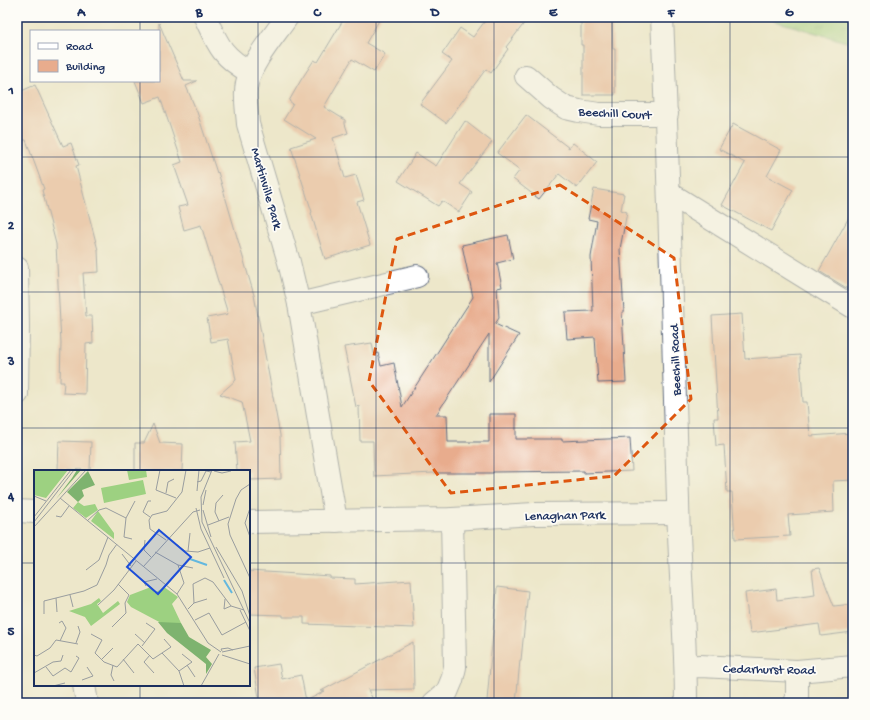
<svg xmlns="http://www.w3.org/2000/svg" width="870" height="720" viewBox="0 0 870 720" font-family="'Gochi Hand',sans-serif">
	<defs>
		<pattern id="grass-tufts" width="24" height="20" patternUnits="userSpaceOnUse"><rect width="24" height="20" fill="#9dd181"/><path d="M3 7l-1-3M5 7V3M7 7l1-3M15 17l-1-3M17 17v-4M19 17l1-3" fill="none" stroke="#7faa6d"/></pattern>
	</defs>
	<rect width="100%" height="100%" fill="#fdfcf7"/>
	<filter id="ink" filterUnits="userSpaceOnUse"><feTurbulence type="fractalNoise" baseFrequency=".025" numOctaves="2"/><feDisplacementMap in="SourceGraphic" scale="8" xChannelSelector="R" yChannelSelector="G"/><feConvolveMatrix kernelMatrix="1 2 1 2 8 2 1 2 1" color-interpolation-filters="sRGB"/></filter>
	<filter id="wash" filterUnits="userSpaceOnUse"><feTurbulence type="fractalNoise" baseFrequency=".012" numOctaves="4" result="noise"/><feDisplacementMap in="SourceGraphic" scale="16" xChannelSelector="R" yChannelSelector="G"/><feGaussianBlur stdDeviation="0.9" result="paint"/><feColorMatrix in="noise" values="0 0 0 0 0 0 0 0 0 0 0 0 0 0 0 0 0 1.4 0 .05"/><feComposite in="paint" operator="in"/></filter>
	<g filter="url(#wash)">
		<rect width="100%" height="100%" fill="#ede7ca"/>
		<!-- grass -->
		<path fill="url(#grass-tufts)" stroke="#5c8070" d="M 762,17 L 853,17 L 853,44 Z"/>
		<g id="blocks">
			<!-- building -->
			<g fill="#e8ac8d">
				<path d="M 345,17 L 381,17 L 366,43 L 385,54 L 374,72 L 352,59 L 324,107 L 345,120 L 345,124 L 348,133 L 333,138 L 345,178 L 356,175 L 364,200 L 357,202 L 370,245 L 325,259 L 311,213 L 312,212 L 291,147 L 316,139 L 284,119 L 293,104 L 289,101 L 301,80 L 314,60 L 318,62 Z"/>
				<path d="M 488,17 L 529,17 L 506,47 L 508,49 L 491,73 L 486,69 L 446,123 L 420,104 L 452,61 L 442,54 L 460,28 L 473,37 Z"/>
				<path d="M 581,17 L 612,17 L 613,49 L 615,49 L 615,95 L 583,95 L 583,45 L 581,45 Z"/>
				<path d="M 159,23 L 184,81 L 197,81 L 186,86 L 197,112 L 217,173 L 218,172 L 254,295 L 280,435 L 281,479 L 250,480 L 250,478 L 249,478 L 249,471 L 237,471 L 235,442 L 250,441 L 242,402 L 220,394 L 236,380 L 228,339 L 211,342 L 207,318 L 228,314 L 201,225 L 184,230 L 178,207 L 188,205 L 174,165 L 182,162 L 160,97 L 144,103 L 135,81 L 159,81 Z"/>
				<path d="M 35,85 L 63,146 L 71,143 L 79,165 L 76,166 L 98,250 L 99,272 L 83,273 L 86,316 L 92,316 L 93,343 L 86,344 L 85,394 L 63,393 L 64,382 L 60,382 L 61,343 L 56,244 L 42,190 L 44,189 L 26,140 L 24,140 L 17,124 L 17,93 Z"/>
				<path d="M 526,115 L 569,148 L 573,143 L 597,162 L 577,188 L 559,174 L 539,199 L 513,179 L 520,170 L 497,153 Z"/>
				<path d="M 465,121 L 492,142 L 460,184 L 472,192 L 459,212 L 442,201 L 438,206 L 398,181 L 416,153 L 436,166 Z"/>
				<path d="M 733,124 L 781,150 L 767,176 L 793,190 L 771,231 L 722,205 L 745,163 L 719,149 Z"/>
				<path d="M 594,189 L 624,194 L 621,210 L 627,212 L 620,249 L 624,312 L 622,312 L 626,382 L 598,383 L 595,337 L 567,339 L 565,312 L 593,311 L 591,257 L 597,221 L 588,219 Z"/>
				<path d="M 853,210 L 853,292 L 819,271 Z"/>
				<path d="M 508,235 L 513,259 L 497,263 L 502,287 L 497,288 L 499,318 L 495,324 L 519,335 L 489,382 L 489,334 L 436,415 L 447,415 L 448,442 L 489,442 L 489,414 L 516,414 L 516,439 L 562,439 L 562,441 L 630,438 L 632,471 L 584,473 L 584,471 L 493,472 L 493,473 L 433,473 L 374,476 L 373,441 L 360,441 L 359,406 L 356,407 L 344,347 L 372,343 L 374,354 L 378,353 L 381,366 L 394,363 L 402,407 L 473,297 L 462,245 Z"/>
				<path d="M 742,314 L 745,359 L 800,355 L 803,402 L 807,402 L 810,436 L 853,433 L 853,480 L 833,481 L 834,512 L 788,515 L 790,536 L 735,539 L 732,492 L 727,492 L 724,445 L 716,446 L 714,418 L 718,418 L 712,316 Z"/>
				<path d="M 153,424 L 160,443 L 183,444 L 182,471 L 135,471 L 135,443 L 144,443 Z"/>
				<path d="M 59,441 L 91,442 L 90,470 L 58,469 Z"/>
				<path d="M 819,568 L 834,606 L 853,604 L 853,632 L 821,636 L 819,624 L 750,633 L 745,593 L 776,589 L 777,600 L 815,595 L 812,569 Z"/>
				<path d="M 249,571 L 330,576 L 330,578 L 355,579 L 355,584 L 411,580 L 414,628 L 304,624 L 304,617 L 283,617 L 283,615 L 249,614 Z"/>
				<path d="M 497,587 L 528,591 L 521,660 L 520,660 L 516,703 L 487,701 Z"/>
				<path d="M 413,642 L 414,689 L 368,690 L 375,703 L 260,703 L 254,668 L 279,664 L 282,679 L 301,675 L 306,701 L 325,691 L 321,691 Z"/>
			</g>
		</g>
	</g>
	<g filter="url(#ink)">
		<use href="#blocks" fill-opacity="0" stroke="#646f84" stroke-width="1"/>
		<g fill="none" stroke-linecap="round" stroke-linejoin="round">
			<!-- minor casing -->
			<g stroke="#646f84" stroke-width="24">
				<g id="minor">
					<path d="M 205,17 C 218,45 222,57 250,72"/>
					<path d="M 287,17 C 274,36 252,61 247,83 C 244,96 247,110 248,124 L 289,262 L 299,304 L 336,521"/>
					<path d="M 662,17 C 669,178 673,339 678,500 C 679,568 686,635 686,703"/>
					<path d="M 526,76 L 551,98 L 566,108 L 579,111 L 599,114 L 667,114"/>
					<path d="M 669,193 L 853,307"/>
					<path d="M 17,268 L 18,327 L 17,394"/>
					<path d="M 299,304 L 417,276"/>
					<path d="M 17,511 L 35,512"/>
					<path d="M 249,522 L 452,519 L 534,514 L 678,513"/>
					<path d="M 686,667 L 700,666 L 797,671 L 853,666"/>
					<path d="M 84,685 L 87,703"/>
					<path d="M 434,703 L 447,692 L 452,680 L 455,667 L 452,519"/>
					<path d="M 795,703 L 797,697 L 797,671"/>
				</g>
			</g>
			<!-- minor -->
			<use href="#minor" stroke="#fff" stroke-width="22"/>
		</g>
	</g>
	<!-- marked area -->
	<path d="M0 0H870V720H0ZM 560,185 L 674,258 L 691,399 L 614,476 L 451,493 L 369,381 L 397,239 Z" fill="#ede7ca" fill-opacity=".55" fill-rule="evenodd"/>
	<path fill="none" stroke="#de5710" stroke-width="3" stroke-dasharray="8 5" stroke-linejoin="round" d="M 560,185 L 674,258 L 691,399 L 614,476 L 451,493 L 369,381 L 397,239 Z"/>
	<!-- grid -->
	<path fill="none" stroke="#1b2f5e" stroke-width="1" stroke-opacity="0.55" d="M 140,17 L 140,31M 258,17 L 258,703M 376,17 L 376,703M 494,17 L 494,703M 612,17 L 612,703M 730,17 L 730,703M 140,81 L 140,471M 17,157 L 853,157M 17,292 L 853,292M 17,428 L 853,428M 17,563 L 35,563M 249,563 L 853,563M 140,685 L 140,703"/>
	<g text-anchor="middle" stroke-width="3.5" stroke-linejoin="round" paint-order="stroke">
		<!-- street labels -->
		<g font-size="13" fill="#1b2f5e" stroke="#fdfcf7">
			<text transform="translate(615 112) rotate(3)" y="5">Beechill Court</text>
			<text transform="translate(268 188) rotate(74)" y="5">Martinville Park</text>
			<text transform="translate(674 360) rotate(-92)" y="5">Beechill Road</text>
			<text transform="translate(565 514) rotate(-1)" y="5">Lenaghan Park</text>
			<text transform="translate(769 668) rotate(1)" y="5">Cedarhurst Road</text>
		</g>
	</g>
	<!-- overview -->
	<g transform="translate(34 470)">
		<rect width="216" height="216" fill="#ede7ca"/>
		<path d="M 0,0 L 34,0 L 12,28 L 0,25 ZM 44,32 L 50,36 L 61,34 L 64,40 L 52,48 L 39,38 ZM 64,41 L 80,63 L 80,69 L 57,51 ZM 117,117 L 121,123 L 130,117 L 144,127 L 138,134 L 147,153 L 129,154 L 97,137 L 93,132 L 96,125 Z" fill="#9dd181"/>
		<path d="M 43,0 L 47,0 L 22,29 L 38,8 ZM 54,1 L 61,15 L 48,20 L 50,26 L 44,32 L 33,22 ZM 124,152 L 147,153 L 155,167 L 177,180 L 172,187 L 178,194 L 172,204 L 172,194 L 133,163 Z" fill="#7eb36f"/>
		<path d="M 93,0 L 112,0 L 113,7 L 95,10 ZM 109,10 L 112,24 L 70,33 L 67,18 ZM 65,128 L 67,131 L 63,134 L 69,143 L 84,131 L 86,134 L 57,156 L 51,147 L 35,141 L 57,134 Z" fill="#9dd181"/>
		<path fill="none" stroke="#63b8df" stroke-width="2" d="M 156,89 L 173,95M 190,110 L 198,123"/>
		<path fill="none" stroke="#999d9f" stroke-width="1" d="M 126,0 L 122,20 L 142,28M 178,0 L 167,27 L 168,52 L 216,153M 180,1 L 188,3 L 197,1M 163,12 L 167,11 L 172,1 L 177,2M 216,14 L 207,20 L 202,29 L 194,54 L 196,65 L 216,108M 163,21 L 165,0M 132,23 L 134,12 L 140,9M 0,26 L 12,31M 26,28 L 143,124 L 174,173 L 187,182M 169,35 L 172,20M 162,38 L 167,59 L 190,108M 216,38 L 211,53 L 216,67M 169,40 L 177,67M 22,46 L 27,47 L 35,36M 0,47 L 37,0M 116,47 L 109,42 L 114,31 L 117,31M 92,48 L 90,67 L 98,69M 92,48 L 101,31M 53,51 L 65,40 L 72,38 L 92,48M 185,51 L 181,42 L 182,33 L 189,25M 0,52 L 40,0M 174,55 L 195,47M 0,57 L 52,0M 134,68 L 151,81 L 164,82 L 176,78M 111,70 L 110,80 L 117,87M 132,70 L 116,59 L 115,50 L 118,45 L 133,41 L 148,22 L 152,0M 182,77 L 208,121 L 216,146M 154,81 L 156,63M 121,82 L 144,95 L 150,113 L 143,124M 88,84 L 97,96M 144,95 L 159,98M 109,97 L 159,42 L 166,40M 52,100 L 65,90 L 74,67M 112,116 L 110,112 L 123,109M 36,125 L 39,137M 22,128 L 23,142M 191,129 L 190,139 L 197,136M 160,133 L 173,129M 64,135 L 80,120 L 102,91M 154,139 L 160,133 L 159,114 L 171,108 L 179,112 L 197,136 L 210,140M 206,140 L 216,161M 10,144 L 10,131 L 50,121 L 63,115 L 72,95 L 75,85 L 83,74M 161,150 L 175,143 L 188,165 L 212,152M 25,153 L 28,151 L 32,158 L 26,171M 78,157 L 92,143 L 91,133 L 95,125 L 84,114M 57,164 L 68,170 L 61,183 L 70,192 L 83,197 L 104,174 L 119,189 L 128,183 L 145,201 L 150,216M 101,164 L 111,173M 42,173 L 46,162 L 44,156M 108,176 L 121,159 L 112,153M 188,181 L 187,179 L 194,178 L 199,180M 188,182 L 216,176M 128,183 L 137,177 L 130,169M 0,185 L 3,186 L 16,178 L 22,170 L 44,174M 116,185 L 110,192 L 120,203M 188,185 L 216,194M 68,189 L 79,178M 89,189 L 100,203M 79,195 L 77,205 L 80,211M 153,195 L 161,207M 12,197 L 19,206 L 31,198 L 37,202 L 45,188 L 42,186M 145,201 L 158,192 L 148,184M 0,203 L 19,192 L 27,191 L 29,185M 48,210 L 59,206 L 53,197M 19,216 L 31,213M 167,216 L 185,184"/>
		<path fill="#1d4ed8" fill-opacity="0.15" stroke="#1d4ed8" stroke-width="2" d="M 125,60 L 157,87 L 124,124 L 93,97 Z"/>
		<rect width="216" height="216" fill="none" stroke="#1b2f5e" stroke-width="2"/>
	</g>
	<!-- margin -->
	<rect width="870" height="720" fill="none" stroke="#fdfcf7" stroke-width="44"/>
	<!-- legend -->
	<rect x="30" y="30" width="130" height="52" fill="#fdfcf7" stroke="#a3aaba"/>
	<rect x="38" y="43" width="20" height="6" fill="#ffffff" stroke="#a3aaba"/>
	<text x="66" y="50" font-size="12" fill="#1b2f5e">Road</text>
	<rect x="38" y="60" width="20" height="12" fill="#e8ac8d" stroke="#a3aaba"/>
	<text x="66" y="70" font-size="12" fill="#1b2f5e">Building</text>
	<rect x="22" y="22" width="826" height="676" fill="none" stroke="#1b2f5e" stroke-width="1.5"/>
	<g font-size="13" text-anchor="middle" font-weight="bold" fill="#1b2f5e">
		<text x="81" y="16">A</text>
		<text x="199" y="16">B</text>
		<text x="317" y="16">C</text>
		<text x="435" y="16">D</text>
		<text x="553" y="16">E</text>
		<text x="671" y="16">F</text>
		<text x="789" y="16">G</text>
		<text x="11" y="94">1</text>
		<text x="11" y="229">2</text>
		<text x="11" y="365">3</text>
		<text x="11" y="500">4</text>
		<text x="11" y="635">5</text>
	</g>
</svg>
